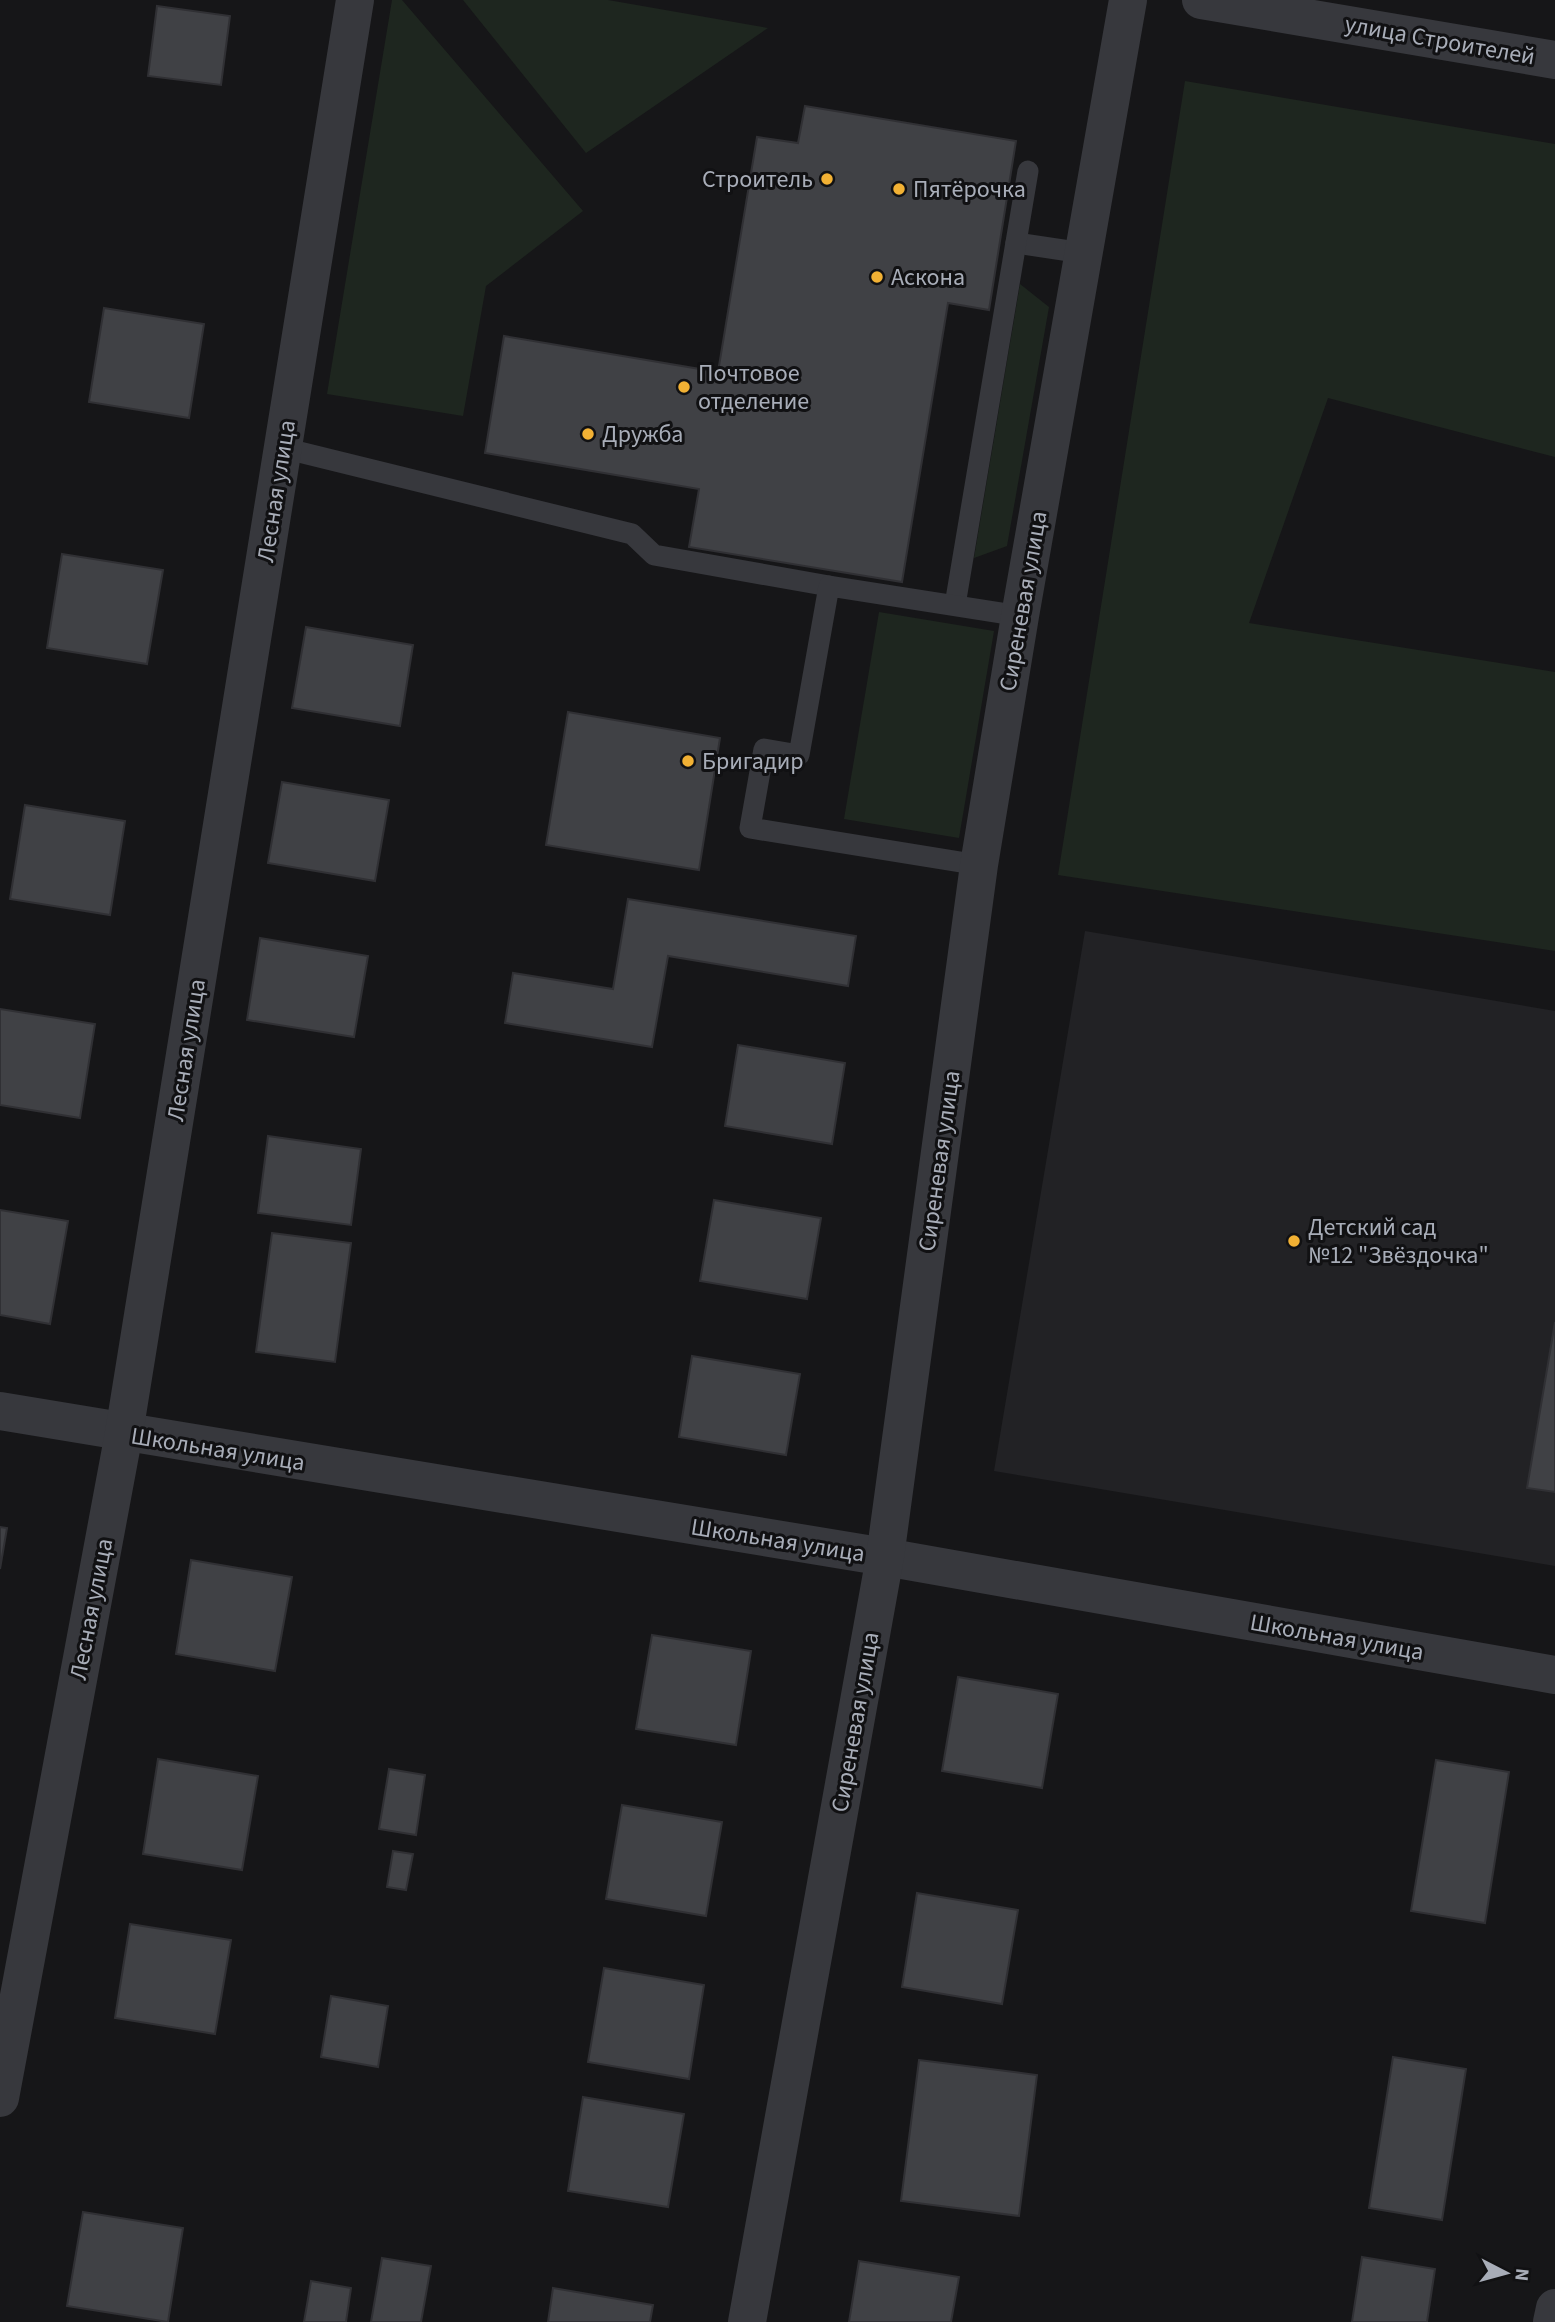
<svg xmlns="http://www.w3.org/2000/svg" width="1555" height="2322" viewBox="0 0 1555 2322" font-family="'Source Sans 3',sans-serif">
	<rect width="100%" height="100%" fill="#161618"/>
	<!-- built -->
	<path fill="#222225" d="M 1085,931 L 1555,1011 L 1555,1566 L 994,1471 Z"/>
	<!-- green -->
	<g fill="#1e261f">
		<path d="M 392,0 L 402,0 L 583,211 L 486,286 L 463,416 L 327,394 Z"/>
		<path d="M 463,0 L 608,0 L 768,28 L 586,153 Z"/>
		<path d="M 1185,81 L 1555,144 L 1555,457 L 1328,398 L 1249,623 L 1555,672 L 1555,951 L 1058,875 Z"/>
		<path d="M 1020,284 L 1049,307 L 1007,546 L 974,558 Z"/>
		<path d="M 879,612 L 994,631 L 959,838 L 844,819 Z"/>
	</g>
	<!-- building -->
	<g fill="#404145" stroke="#303034" stroke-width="2">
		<path d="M 157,6 L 230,16 L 221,85 L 148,76 Z"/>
		<path d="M 805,106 L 1016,141 L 989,310 L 948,303 L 902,582 L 689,547 L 699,489 L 485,453 L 504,336 L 718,372 L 757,137 L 798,143 Z"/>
		<path d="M 104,308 L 204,324 L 189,418 L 89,402 Z"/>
		<path d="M 62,554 L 163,570 L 147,664 L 47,648 Z"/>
		<path d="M 306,627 L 413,645 L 400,726 L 292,708 Z"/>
		<path d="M 568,712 L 720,738 L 699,870 L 546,845 Z"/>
		<path d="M 282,782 L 389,800 L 375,881 L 268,863 Z"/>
		<path d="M 25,805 L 125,821 L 110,915 L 10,899 Z"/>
		<path d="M 628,899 L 856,936 L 848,986 L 668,956 L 652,1047 L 505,1023 L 513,973 L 613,989 Z"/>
		<path d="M 260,938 L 368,956 L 354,1037 L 247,1020 Z"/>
		<path d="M 0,1009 L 95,1024 L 80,1118 L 0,1105 Z"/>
		<path d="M 738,1045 L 845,1063 L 832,1144 L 725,1126 Z"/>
		<path d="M 268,1136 L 361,1149 L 351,1225 L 258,1213 Z"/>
		<path d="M 714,1200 L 821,1218 L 807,1299 L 700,1281 Z"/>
		<path d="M 0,1210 L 68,1221 L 50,1324 L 0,1315 Z"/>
		<path d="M 272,1233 L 351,1243 L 335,1362 L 256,1352 Z"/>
		<path d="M 1555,1322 L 1555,1492 L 1527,1488 Z"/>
		<path d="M 692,1356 L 800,1374 L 786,1455 L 679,1437 Z"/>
		<path d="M 0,1527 L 7,1528 L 0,1569 Z"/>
		<path d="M 191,1560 L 292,1577 L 275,1671 L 176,1654 Z"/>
		<path d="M 652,1635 L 751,1651 L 736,1745 L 636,1729 Z"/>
		<path d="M 958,1677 L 1058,1694 L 1042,1788 L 942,1771 Z"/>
		<path d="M 158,1759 L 258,1776 L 242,1870 L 143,1854 Z"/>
		<path d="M 1436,1760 L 1509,1772 L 1485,1923 L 1411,1911 Z"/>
		<path d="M 389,1769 L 425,1775 L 416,1835 L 379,1829 Z"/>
		<path d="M 622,1805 L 722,1822 L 706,1916 L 606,1899 Z"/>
		<path d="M 393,1851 L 413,1854 L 406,1890 L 387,1887 Z"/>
		<path d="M 917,1893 L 1018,1910 L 1002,2004 L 902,1987 Z"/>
		<path d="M 130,1924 L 231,1940 L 215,2034 L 115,2018 Z"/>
		<path d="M 604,1968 L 704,1985 L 689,2079 L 588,2062 Z"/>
		<path d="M 331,1996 L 388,2006 L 378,2067 L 321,2057 Z"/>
		<path d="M 1393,2057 L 1466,2069 L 1442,2220 L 1369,2208 Z"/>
		<path d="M 919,2060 L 1037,2075 L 1019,2216 L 901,2201 Z"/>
		<path d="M 583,2097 L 684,2114 L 668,2207 L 568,2191 Z"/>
		<path d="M 83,2212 L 183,2228 L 168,2322 L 67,2306 Z"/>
		<path d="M 1362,2257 L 1435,2269 L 1427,2322 L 1352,2322 Z"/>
		<path d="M 382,2258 L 431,2266 L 421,2322 L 371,2322 Z"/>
		<path d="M 859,2261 L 959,2277 L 951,2322 L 849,2322 Z"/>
		<path d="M 311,2281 L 351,2288 L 346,2322 L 304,2322 Z"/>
		<path d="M 553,2288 L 653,2305 L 650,2322 L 548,2322 Z"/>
	</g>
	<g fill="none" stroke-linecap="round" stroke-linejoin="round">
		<!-- service -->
		<g stroke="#37383d" stroke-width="21">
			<path d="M 1016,243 L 1083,253"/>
			<path d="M 283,448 L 632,534 L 654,555 L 829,586"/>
			<path d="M 955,605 L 1028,171"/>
			<path d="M 979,865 L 750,828 L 764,749 L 799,755 L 829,586 L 1020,616"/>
		</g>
		<!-- minor -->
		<g stroke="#37383d" stroke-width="38">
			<path d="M 0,1411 L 885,1557 L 1555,1675"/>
			<path d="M 0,2098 L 124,1433 L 355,0"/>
			<path d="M 747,2322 L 885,1557 L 979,865 L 1020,616 L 1128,0"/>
			<path d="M 1552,2322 L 1555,2308"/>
		</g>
		<!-- tertiary -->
		<path stroke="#37383d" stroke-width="38" d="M 1201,0 L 1555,60"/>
	</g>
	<!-- markers -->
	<g fill="#f2b134" stroke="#111113" stroke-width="2.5">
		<circle cx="827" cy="179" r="7"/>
		<circle cx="899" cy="189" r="7"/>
		<circle cx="877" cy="277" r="7"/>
		<circle cx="684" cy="387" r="7"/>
		<circle cx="588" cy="434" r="7"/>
		<circle cx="688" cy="761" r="7"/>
		<circle cx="1294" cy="1241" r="7"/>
	</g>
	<g text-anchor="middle" stroke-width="6" stroke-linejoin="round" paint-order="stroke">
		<!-- street labels -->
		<g font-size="24" fill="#a8adb8" stroke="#111113">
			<text transform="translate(1440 40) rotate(10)" y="8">улица Строителей</text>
			<text transform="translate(276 491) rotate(-81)" y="8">Лесная улица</text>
			<text transform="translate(1023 601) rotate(-80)" y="8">Сиреневая улица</text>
			<text transform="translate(186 1050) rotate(-81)" y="8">Лесная улица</text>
			<text transform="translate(939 1161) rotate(-82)" y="8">Сиреневая улица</text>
			<text transform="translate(218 1449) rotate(9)" y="8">Школьная улица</text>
			<text transform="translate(778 1540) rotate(9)" y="8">Школьная улица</text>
			<text transform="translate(91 1609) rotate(-79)" y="8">Лесная улица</text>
			<text transform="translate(1337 1637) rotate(10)" y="8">Школьная улица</text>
			<text transform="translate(855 1722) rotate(-80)" y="8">Сиреневая улица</text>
		</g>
		<!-- poi labels -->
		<g font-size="24" fill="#a8adb8" stroke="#111113" text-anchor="start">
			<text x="813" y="187" text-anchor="end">Строитель</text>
			<text x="913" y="197">Пятёрочка</text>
			<text x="891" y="285">Аскона</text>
			<text x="698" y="381">Почтовое<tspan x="698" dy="28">отделение</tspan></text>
			<text x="602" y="442">Дружба</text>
			<text x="702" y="769">Бригадир</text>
			<text x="1308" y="1235">Детский сад<tspan x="1308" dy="28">№12 "Звёздочка"</tspan></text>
		</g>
	</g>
	<!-- north arrow -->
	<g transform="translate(1506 2273) rotate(96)" stroke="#111113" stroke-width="5" paint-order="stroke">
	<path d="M0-5L12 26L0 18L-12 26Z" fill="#a8adb8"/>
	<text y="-10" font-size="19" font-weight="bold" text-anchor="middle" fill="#a8adb8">N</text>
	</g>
</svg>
